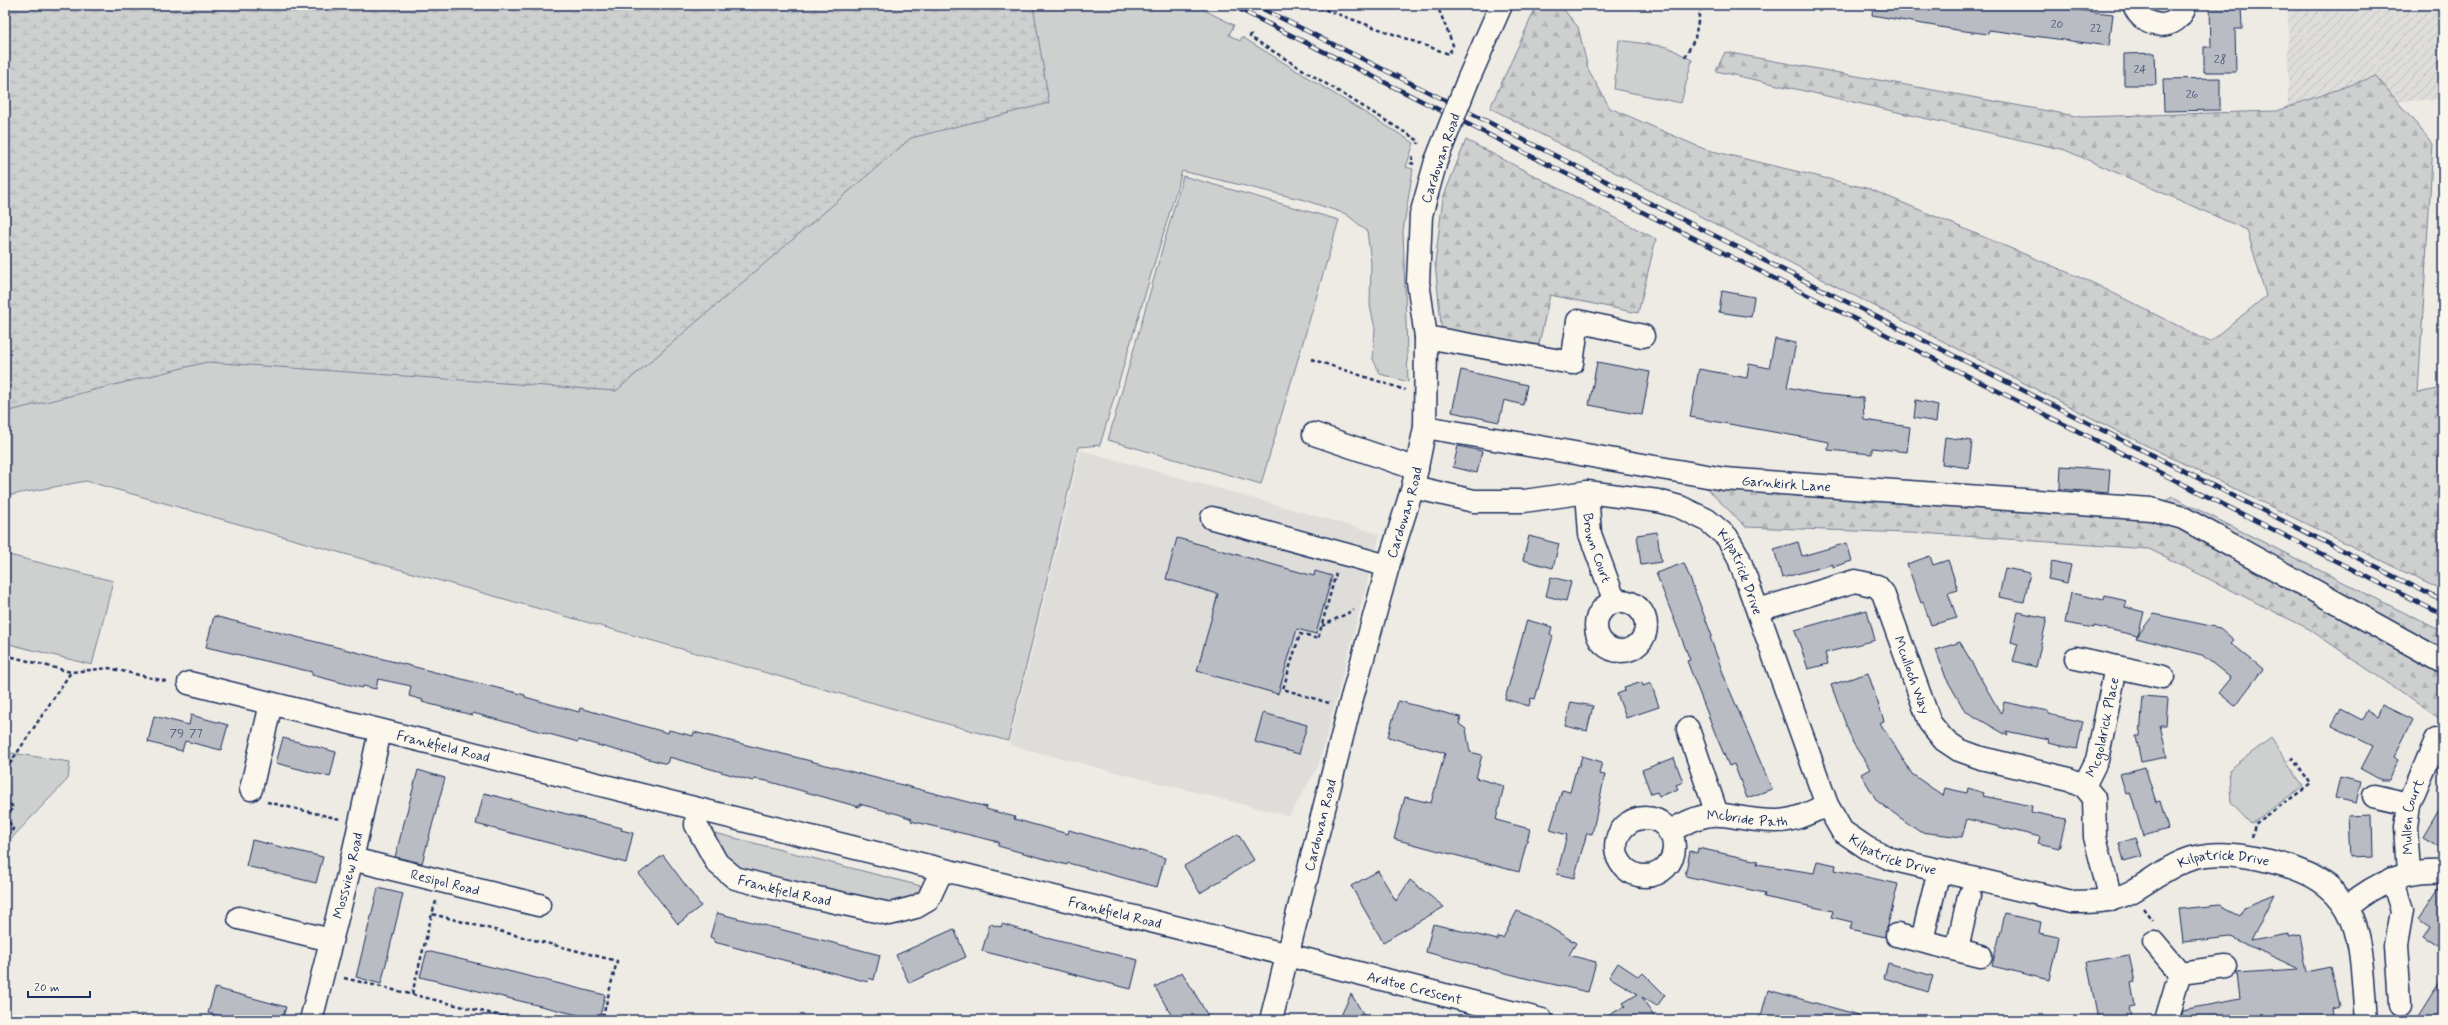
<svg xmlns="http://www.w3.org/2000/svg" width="2448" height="1025" viewBox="0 0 2448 1025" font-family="Mynerve,sans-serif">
	<defs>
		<pattern id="industrial-furrows" width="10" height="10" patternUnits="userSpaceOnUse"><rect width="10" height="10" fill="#deddda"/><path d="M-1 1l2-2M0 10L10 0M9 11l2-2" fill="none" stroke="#bebebe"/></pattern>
		<pattern id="forest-firs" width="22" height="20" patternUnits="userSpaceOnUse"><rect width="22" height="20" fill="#cecfcf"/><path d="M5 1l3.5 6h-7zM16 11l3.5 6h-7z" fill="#b0b2b4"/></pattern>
		<pattern id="wetland-marsh" width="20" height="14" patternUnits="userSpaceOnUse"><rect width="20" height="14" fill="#cecfcf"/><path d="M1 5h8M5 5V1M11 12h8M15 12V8" fill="none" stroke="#b0b2b4"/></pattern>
	</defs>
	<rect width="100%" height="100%" fill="#eeebe4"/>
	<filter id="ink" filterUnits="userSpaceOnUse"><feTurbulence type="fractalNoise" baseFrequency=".025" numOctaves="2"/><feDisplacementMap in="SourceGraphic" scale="8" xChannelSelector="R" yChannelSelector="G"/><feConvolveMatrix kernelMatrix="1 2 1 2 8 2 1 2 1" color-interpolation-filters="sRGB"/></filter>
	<g filter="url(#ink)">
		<!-- built -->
		<path fill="#deddda" d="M 1081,450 L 1380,534 L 1318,767 L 1289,816 L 1009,745 Z"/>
		<!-- industrial -->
		<path fill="url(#industrial-furrows)" d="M 2288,5 L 2443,5 L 2443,99 L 2288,107 Z"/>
		<!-- green -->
		<g fill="#cecfcf" stroke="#747f96">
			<path d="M 5,5 L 1194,5 L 1234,25 L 1229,35 L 1240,41 L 1242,37 L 1414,143 L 1406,167 L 1413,169 L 1403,231 L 1408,382 L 1380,374 L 1373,359 L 1375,328 L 1370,306 L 1371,263 L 1367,231 L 1346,214 L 1304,200 L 1182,171 L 1100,445 L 1079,447 L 1008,741 L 86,481 L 5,496 Z"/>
			<path d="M 1619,40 L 1668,47 L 1692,60 L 1681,103 L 1614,89 Z"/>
			<path d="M 1183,176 L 1339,220 L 1261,484 L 1108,440 Z"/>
			<path d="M 5,554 L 113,581 L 92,665 L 5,643 Z"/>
			<path d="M 2271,738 L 2303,786 L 2251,824 L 2231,803 L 2229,770 Z"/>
			<path d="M 5,752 L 70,762 L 68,779 L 5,845 Z"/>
			<path d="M 715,833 L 921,886 L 920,893 L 897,907 L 735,872 L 711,841 Z"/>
		</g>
		<!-- forest -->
		<g fill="url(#forest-firs)" stroke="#747f96">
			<path d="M 1537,5 L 1560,5 L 1578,27 L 1588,69 L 1610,108 L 1704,149 L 1870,189 L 2093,283 L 2210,342 L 2266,296 L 2247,230 L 2065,150 L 1716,71 L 1725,52 L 2081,117 L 2276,111 L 2376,76 L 2433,144 L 2418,393 L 2443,388 L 2443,591 L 2119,432 L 1490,108 Z"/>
			<path d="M 1466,140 L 1656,239 L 1638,313 L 1550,295 L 1538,348 L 1442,334 L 1435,263 L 1443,198 Z"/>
			<path d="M 1703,485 L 2153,507 L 2173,497 L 2443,632 L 2443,721 L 2309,629 L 2149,549 L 1935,534 L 1746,527 Z"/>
		</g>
		<!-- wetland -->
		<path fill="url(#wetland-marsh)" stroke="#747f96" d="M 5,5 L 1033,5 L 1049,103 L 911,138 L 616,391 L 207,362 L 5,412 Z"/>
		<!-- building -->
		<g fill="#b9bcc3" stroke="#1b2f5e">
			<path d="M 1873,5 L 2033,5 L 2113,14 L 2109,46 L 1989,30 L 1988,34 L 1957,30 L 1872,15 Z"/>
			<path d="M 2210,5 L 2241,5 L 2242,29 L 2235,29 L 2236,72 L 2204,72 L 2204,47 L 2211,47 Z"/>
			<path d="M 2155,53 L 2156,85 L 2124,85 L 2124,54 Z"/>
			<path d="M 2220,78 L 2220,110 L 2164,111 L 2163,79 Z"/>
			<path d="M 1722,291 L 1754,297 L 1751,317 L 1719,312 Z"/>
			<path d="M 1775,339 L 1796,343 L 1787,387 L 1820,394 L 1863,398 L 1864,420 L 1910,427 L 1907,452 L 1872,448 L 1872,454 L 1828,450 L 1829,442 L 1690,417 L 1699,369 L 1747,378 L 1749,364 L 1769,368 Z"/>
			<path d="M 1597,362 L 1650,372 L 1642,415 L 1589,405 Z"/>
			<path d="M 1461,370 L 1527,385 L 1523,405 L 1504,400 L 1499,422 L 1452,412 Z"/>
			<path d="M 1916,400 L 1938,405 L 1936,422 L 1914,418 Z"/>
			<path d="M 1945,437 L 1972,441 L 1969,468 L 1942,464 Z"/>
			<path d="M 1458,446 L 1482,451 L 1477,473 L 1453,467 Z"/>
			<path d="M 2061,466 L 2110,470 L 2108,493 L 2060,489 Z"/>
			<path d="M 1657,532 L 1661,562 L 1641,565 L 1637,535 Z"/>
			<path d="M 1529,536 L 1559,544 L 1553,568 L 1523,560 Z"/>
			<path d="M 1177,538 L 1314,576 L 1315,571 L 1332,576 L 1316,634 L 1297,629 L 1278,694 L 1197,671 L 1218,594 L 1166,579 Z"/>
			<path d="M 1798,542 L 1802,556 L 1847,543 L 1852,561 L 1833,567 L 1833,564 L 1782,578 L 1774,549 Z"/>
			<path d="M 1930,556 L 1933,565 L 1948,560 L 1958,590 L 1948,593 L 1957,618 L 1931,625 L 1923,602 L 1921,603 L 1907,564 Z"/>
			<path d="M 2052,561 L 2071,565 L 2067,583 L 2048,579 Z"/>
			<path d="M 1684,563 L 1712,636 L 1710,637 L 1727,684 L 1772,789 L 1747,798 L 1734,764 L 1729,766 L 1717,738 L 1687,661 L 1690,660 L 1656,573 Z"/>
			<path d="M 2005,568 L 2030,573 L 2024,602 L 1999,597 Z"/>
			<path d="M 1551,577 L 1571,582 L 1566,601 L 1546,596 Z"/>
			<path d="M 2071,593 L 2104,600 L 2105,596 L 2127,601 L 2125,607 L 2144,612 L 2138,636 L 2094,626 L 2094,628 L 2065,623 Z"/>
			<path d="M 1867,610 L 1875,640 L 1825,653 L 1828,664 L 1808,669 L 1795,630 Z"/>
			<path d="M 2018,612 L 2047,618 L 2036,667 L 2013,661 L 2018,644 L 2011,642 Z"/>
			<path d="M 2154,614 L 2220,628 L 2234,640 L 2231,643 L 2263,669 L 2235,706 L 2219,693 L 2231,678 L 2202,655 L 2136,638 Z"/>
			<path d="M 214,616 L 525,695 L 525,697 L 579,712 L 580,708 L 668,733 L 669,730 L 693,736 L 694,732 L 799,758 L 987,807 L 986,809 L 1015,817 L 1014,819 L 1068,834 L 1069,830 L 1165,858 L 1157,887 L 1068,863 L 1067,865 L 998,846 L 999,842 L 911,821 L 912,819 L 898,814 L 859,804 L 859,807 L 767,781 L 754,779 L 753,781 L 669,757 L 667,764 L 579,740 L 578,742 L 473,713 L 472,715 L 422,702 L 423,700 L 409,696 L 411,686 L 378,679 L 376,689 L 363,686 L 362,688 L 312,675 L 312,672 L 206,647 Z"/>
			<path d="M 1527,620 L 1552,627 L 1550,634 L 1553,636 L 1535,699 L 1531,698 L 1529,706 L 1505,699 Z"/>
			<path d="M 1960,642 L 2001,714 L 2004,702 L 2048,711 L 2048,714 L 2083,722 L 2077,749 L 2048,743 L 2049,740 L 2006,731 L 2008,736 L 1965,711 L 1946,678 L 1936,650 Z"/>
			<path d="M 1868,673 L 1884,721 L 1880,723 L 1912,774 L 1943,796 L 1945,788 L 1967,793 L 1968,788 L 1984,793 L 1983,796 L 2032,806 L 2031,812 L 2066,819 L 2059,848 L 2038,843 L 2040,837 L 1967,819 L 1962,837 L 1920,832 L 1877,801 L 1861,774 L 1870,769 L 1853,743 L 1831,685 Z"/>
			<path d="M 1642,682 L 1643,686 L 1651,683 L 1659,707 L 1626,718 L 1617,694 L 1625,691 L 1624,688 Z"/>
			<path d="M 2143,696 L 2168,698 L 2166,725 L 2160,725 L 2167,757 L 2141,762 L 2136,736 L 2140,736 Z"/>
			<path d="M 1398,701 L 1461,717 L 1459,724 L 1466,729 L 1470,752 L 1482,755 L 1476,778 L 1504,786 L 1496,820 L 1530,829 L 1519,872 L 1394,839 L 1405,797 L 1431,803 L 1445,753 L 1388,737 Z"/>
			<path d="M 1571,702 L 1593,706 L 1587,731 L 1565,726 Z"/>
			<path d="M 2382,705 L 2413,720 L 2394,757 L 2398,760 L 2388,780 L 2381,780 L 2361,769 L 2373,746 L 2332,726 L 2341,709 L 2362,720 L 2367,710 L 2377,716 Z"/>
			<path d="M 1263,713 L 1307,725 L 1299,754 L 1255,742 Z"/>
			<path d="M 191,715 L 228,725 L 221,750 L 185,741 L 182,751 L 148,742 L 154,716 L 189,725 Z"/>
			<path d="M 283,738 L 336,752 L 330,777 L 276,763 Z"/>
			<path d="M 1582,756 L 1602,762 L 1599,774 L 1605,775 L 1592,834 L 1587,833 L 1574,878 L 1557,874 L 1567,835 L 1550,830 L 1562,790 L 1570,792 L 1577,766 L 1579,766 Z"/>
			<path d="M 1674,758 L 1683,782 L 1676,785 L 1678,789 L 1668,793 L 1659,796 L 1657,792 L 1651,794 L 1642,770 Z"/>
			<path d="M 2145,767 L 2156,802 L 2160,801 L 2168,829 L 2143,836 L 2133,801 L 2130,793 L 2126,794 L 2120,774 Z"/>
			<path d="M 418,770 L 445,778 L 422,863 L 395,857 Z"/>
			<path d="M 2340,777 L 2361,782 L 2356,803 L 2335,798 Z"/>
			<path d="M 484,793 L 622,828 L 621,830 L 633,833 L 626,863 L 476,824 Z"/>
			<path d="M 2443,803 L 2443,849 L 2423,837 Z"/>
			<path d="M 2372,815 L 2373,857 L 2350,858 L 2348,816 Z"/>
			<path d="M 1238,834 L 1254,860 L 1200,893 L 1184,866 Z"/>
			<path d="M 2136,838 L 2142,856 L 2124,861 L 2119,843 Z"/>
			<path d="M 252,840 L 323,857 L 316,883 L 246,866 Z"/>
			<path d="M 1698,848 L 1758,861 L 1757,864 L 1814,873 L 1817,861 L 1836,865 L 1835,870 L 1898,884 L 1885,937 L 1850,929 L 1852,922 L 1831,917 L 1833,911 L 1764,897 L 1765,893 L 1685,876 L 1690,851 L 1697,853 Z"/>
			<path d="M 663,855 L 701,906 L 678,924 L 639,874 Z"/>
			<path d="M 1378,871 L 1396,901 L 1410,880 L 1444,907 L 1383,942 L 1351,886 Z"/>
			<path d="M 2441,884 L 2443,884 L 2443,950 L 2423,937 L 2430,927 L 2418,919 Z"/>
			<path d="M 378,888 L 403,894 L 381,984 L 356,977 Z"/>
			<path d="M 2274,895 L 2251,941 L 2289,934 L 2289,937 L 2300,935 L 2307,972 L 2330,967 L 2339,1006 L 2332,1008 L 2333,1016 L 2313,1020 L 2179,1020 L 2182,1010 L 2240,999 L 2237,973 L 2299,969 L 2231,937 L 2183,942 L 2179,909 L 2220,905 L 2240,915 L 2244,907 Z"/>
			<path d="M 1517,911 L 1541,922 L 1576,943 L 1569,955 L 1596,962 L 1588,992 L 1529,979 L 1426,952 L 1433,924 L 1498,940 L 1498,937 L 1503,938 Z"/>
			<path d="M 717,913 L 880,955 L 874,980 L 869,978 L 868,982 L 714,942 L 714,939 L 710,937 Z"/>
			<path d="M 2005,914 L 2041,922 L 2039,933 L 2058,937 L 2049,980 L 1992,966 Z"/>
			<path d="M 990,924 L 1001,927 L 1002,924 L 1046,938 L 1138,960 L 1131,989 L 982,951 Z"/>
			<path d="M 954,929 L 966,957 L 909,983 L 896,955 Z"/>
			<path d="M 427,951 L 605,995 L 599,1020 L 420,977 Z"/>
			<path d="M 2129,955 L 2135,982 L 2131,983 L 2135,1007 L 2129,1008 L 2131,1018 L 2098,1020 L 2087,962 Z"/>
			<path d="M 1618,963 L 1639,977 L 1643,973 L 1665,995 L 1657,1006 L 1642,997 L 1656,1020 L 1601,1020 L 1625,1006 L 1623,1003 L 1638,994 L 1609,977 Z"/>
			<path d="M 1888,963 L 1933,976 L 1928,992 L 1884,978 Z"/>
			<path d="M 1182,972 L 1200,1002 L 1210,1020 L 1174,1020 L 1155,987 Z"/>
			<path d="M 2443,977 L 2443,1020 L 2416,1020 Z"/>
			<path d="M 215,988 L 286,1007 L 282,1020 L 236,1020 L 208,1013 Z"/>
			<path d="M 1768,990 L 1859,1015 L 1859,1020 L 1778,1020 L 1761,1016 Z"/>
			<path d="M 1351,994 L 1367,1020 L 1339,1020 Z"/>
		</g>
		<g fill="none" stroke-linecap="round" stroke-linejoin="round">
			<!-- minor casing -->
			<g stroke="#1b2f5e" stroke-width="25">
				<g id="minor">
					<path d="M 2134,5 C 2143,30 2178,33 2185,5"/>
					<path d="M 1468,80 L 1501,5"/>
					<path d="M 1426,337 L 1572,363 L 1578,321 L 1643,336"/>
					<path id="s1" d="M 1425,427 L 1724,479 L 2151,509 L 2183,518 L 2443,662"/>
					<path d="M 1314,434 L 1417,469"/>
					<path id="s2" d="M 1413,487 L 1474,501 L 1524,501 L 1587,492 L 1658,501 L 1680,507 L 1707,520 L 1727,537 L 1738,556 L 1827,805 L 1842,831 L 1867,848 L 1891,859 L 2072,902 C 2093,902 2112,902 2131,892 C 2151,881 2169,865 2192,858 C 2218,851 2243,855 2269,861 C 2366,883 2359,937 2366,1020"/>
					<path id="s3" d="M 1587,492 L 1590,534 L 1615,602"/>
					<path d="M 1212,518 L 1388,566"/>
					<circle cx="1621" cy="626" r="25"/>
					<path id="s4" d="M 1758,610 L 1855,581 L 1877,586 L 1883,593 L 1930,723 L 1944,740 L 1959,750 L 1981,758 L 2069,779 L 2084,786"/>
					<path d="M 2076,658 L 2163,677"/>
					<path id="s5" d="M 189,683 L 1288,955 L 1542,1020"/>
					<path d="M 1688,729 L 1717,814"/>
					<path d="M 251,789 L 271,704"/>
					<path d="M 2374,796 L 2409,804"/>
					<path id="s6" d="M 697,809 L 696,825 L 717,863 L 735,878 L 781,890 L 890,914 L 916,907 L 928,900 L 942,870"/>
					<circle cx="1645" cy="847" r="29"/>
					<path id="s7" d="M 1669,832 C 1720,801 1724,821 1775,821 C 1793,822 1811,812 1827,805"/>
					<path id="s8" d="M 352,859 L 539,905"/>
					<path id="s9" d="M 2409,872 L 2406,827 L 2409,804 L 2436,740"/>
					<path d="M 2392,879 L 2402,910 L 2396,945 L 2400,1004"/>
					<path id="s10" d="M 2111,900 L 2095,837 L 2094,798 L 2084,786 L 2097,760 L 2116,667"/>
					<path d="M 2348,906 C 2378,882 2404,870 2443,872"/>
					<path d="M 239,918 L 331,940"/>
					<path d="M 1897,935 L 1981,956"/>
					<path d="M 1922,940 L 1939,870"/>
					<path d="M 2154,942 L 2180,973 L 2166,1020"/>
					<path d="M 1957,949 L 1969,896"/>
					<path d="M 2180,973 L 2226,967"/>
					<path id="s11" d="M 311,1020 L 352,859 L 380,731"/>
					<path id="s12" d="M 1271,1020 L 1349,709 L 1388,566 L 1413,487 L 1425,427 L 1426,337 L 1418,282 L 1421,215 L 1436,161"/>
				</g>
			</g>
			<!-- path -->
			<g stroke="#1b2f5e" stroke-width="2.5" stroke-dasharray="4 3" stroke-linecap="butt">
				<path d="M 1312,5 L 1449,54 L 1453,45 L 1437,5"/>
				<path d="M 1251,34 L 1250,37 L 1419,141 L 1418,144"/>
				<path d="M 1685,57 L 1695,38 L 1701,5"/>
				<path d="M 1413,156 L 1411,163 L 1414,164"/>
				<path d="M 1311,359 L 1405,390"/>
				<path d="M 1322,626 L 1354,610"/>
				<path d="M 5,655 L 71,672 L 109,668 L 169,682"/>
				<path d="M 1329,703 L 1283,689 L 1300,634 L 1318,639 L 1336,573"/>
				<path d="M 5,777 L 9,765 L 71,672"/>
				<path d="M 5,799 L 13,807 L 7,818 L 13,829 L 5,840"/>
				<path d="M 267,802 L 340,819"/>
				<path d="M 2252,837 L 2255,824 L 2311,784 L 2293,758 L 2288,760"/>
				<path d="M 436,901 L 432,914 L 617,961 L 602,1020"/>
				<path d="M 2143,908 L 2152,920"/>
				<path d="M 344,978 L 518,1020"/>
				<path d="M 412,994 L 432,914"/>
				<path d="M 140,1017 L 151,1020"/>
			</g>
			<!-- minor -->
			<use href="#minor" stroke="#fbf7ec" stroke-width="22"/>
			<!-- rail casing -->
			<g stroke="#1b2f5e" stroke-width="4.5">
				<g id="rail">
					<path d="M 1231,5 L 2443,615"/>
					<path d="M 1255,5 L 2443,601"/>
				</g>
			</g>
			<!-- rail -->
			<use href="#rail" stroke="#fbf7ec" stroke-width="3" stroke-dasharray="9" stroke-linecap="butt"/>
			<!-- minor-bridge casing -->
			<g stroke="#1b2f5e" stroke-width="25" stroke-linecap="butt">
				<path id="minor-bridge" d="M 1436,161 L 1468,80"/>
			</g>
			<!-- minor-bridge -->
			<use href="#minor-bridge" stroke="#fbf7ec" stroke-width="22"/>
		</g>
	</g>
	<g text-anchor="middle" stroke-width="3.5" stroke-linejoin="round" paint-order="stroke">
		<!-- number labels -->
		<g font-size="12" fill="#425277">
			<text x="2057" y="28">20</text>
			<text x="2096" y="32">22</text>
			<text x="2220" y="63">28</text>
			<text x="2140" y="73">24</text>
			<text x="2192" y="98">26</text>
			<text x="177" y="737">79</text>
			<text x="196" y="737">77</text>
		</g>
		<!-- street labels -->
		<g font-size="14" fill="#1b2f5e" stroke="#fbf7ec">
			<text transform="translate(1440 158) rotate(-71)" y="5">Cardowan Road</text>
			<text dy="5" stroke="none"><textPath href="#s1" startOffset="366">Garnkirk Lane</textPath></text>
			<text dy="5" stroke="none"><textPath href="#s12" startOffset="525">Cardowan Road</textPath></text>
			<text dy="5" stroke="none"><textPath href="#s3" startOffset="57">Brown Court</textPath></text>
			<text dy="5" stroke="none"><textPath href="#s2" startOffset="364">Kilpatrick Drive</textPath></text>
			<text dy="5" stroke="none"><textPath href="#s4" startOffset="220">Mculloch Way</textPath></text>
			<text dy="5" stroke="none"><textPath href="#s10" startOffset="182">Mcgoldrick Place</textPath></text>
			<text dy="5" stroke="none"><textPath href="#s5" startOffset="262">Frankfield Road</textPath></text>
			<text dy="5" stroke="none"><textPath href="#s7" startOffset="82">Mcbride Path</textPath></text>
			<text dy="5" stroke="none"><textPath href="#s9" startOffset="56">Mullen Court</textPath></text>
			<text dy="5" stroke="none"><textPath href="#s12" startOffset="201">Cardowan Road</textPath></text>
			<text dy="5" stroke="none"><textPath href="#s2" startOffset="700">Kilpatrick Drive</textPath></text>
			<text dy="5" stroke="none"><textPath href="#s2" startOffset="1048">Kilpatrick Drive</textPath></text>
			<text dy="5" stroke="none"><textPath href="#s11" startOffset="149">Mossview Road</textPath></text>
			<text dy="5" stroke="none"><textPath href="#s8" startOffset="96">Resipol Road</textPath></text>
			<text dy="5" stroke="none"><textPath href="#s6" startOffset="134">Frankfield Road</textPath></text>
			<text dy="5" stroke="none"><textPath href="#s5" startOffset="954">Frankfield Road</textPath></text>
			<text dy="5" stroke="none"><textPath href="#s5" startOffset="1263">Ardtoe Crescent</textPath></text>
		</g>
	</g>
	<!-- margin -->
	<rect width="2448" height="1025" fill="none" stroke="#fbf7ec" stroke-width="20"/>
	<rect x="10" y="10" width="2428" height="1005" fill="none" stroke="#1b2f5e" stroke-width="1.5" filter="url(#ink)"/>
	<!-- scale -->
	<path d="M28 991v6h62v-6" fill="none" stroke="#1b2f5e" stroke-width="2"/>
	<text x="34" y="991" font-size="12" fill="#1b2f5e" stroke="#fbf7ec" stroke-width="3" paint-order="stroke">20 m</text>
</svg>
